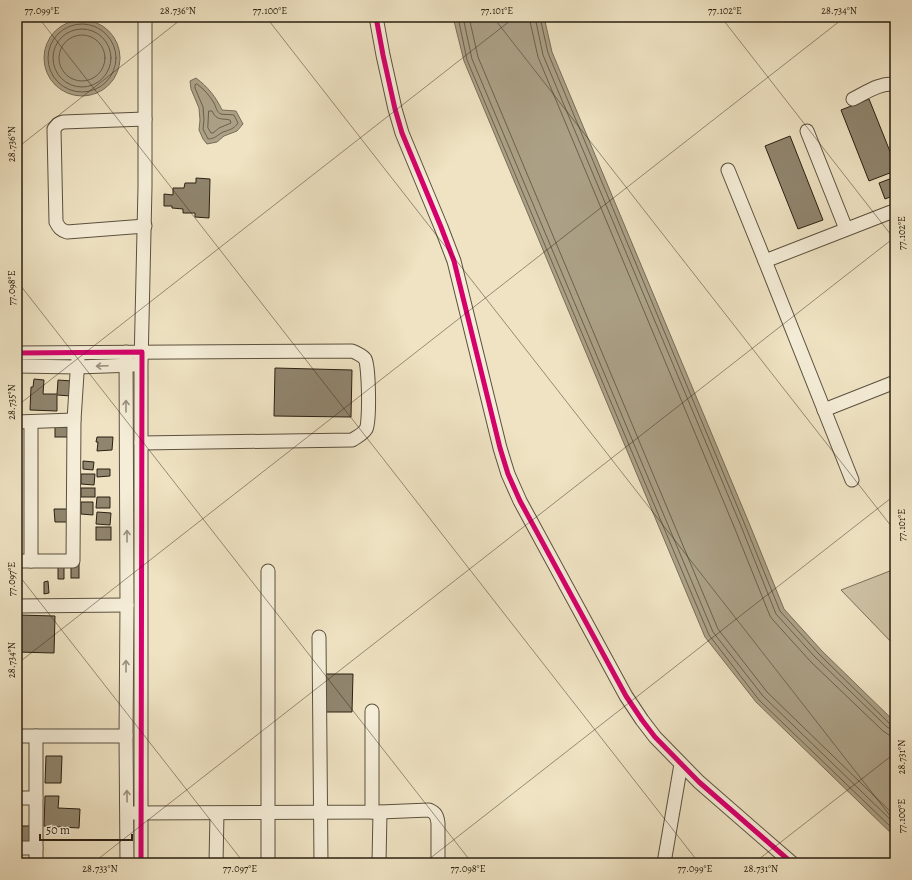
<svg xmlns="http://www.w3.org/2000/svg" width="912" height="880" viewBox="0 0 912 880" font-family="Alegreya,serif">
	<rect width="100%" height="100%" fill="#efe3c3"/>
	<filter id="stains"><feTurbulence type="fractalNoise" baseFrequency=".005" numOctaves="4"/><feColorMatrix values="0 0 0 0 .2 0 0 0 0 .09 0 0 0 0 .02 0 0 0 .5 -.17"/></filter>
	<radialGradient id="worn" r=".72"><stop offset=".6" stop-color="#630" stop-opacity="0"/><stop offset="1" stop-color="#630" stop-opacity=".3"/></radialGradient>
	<!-- green -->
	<path fill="#cec2a5" stroke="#7c715c" d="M 895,569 L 895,646 L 841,590 Z"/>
	<!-- water -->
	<g fill="#aca187" stroke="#786d58">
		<path d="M 453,17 L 544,17 L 552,52 L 749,523 L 784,609 L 822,651 L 895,722 L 895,837 L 756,702 L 705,637 L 464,61 Z"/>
		<circle cx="82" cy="58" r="38"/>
		<path d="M 196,78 C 208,87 216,97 222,110 L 236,111 L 243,124 L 237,131 L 224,136 L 217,142 L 207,144 L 203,139 L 199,130 L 200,120 L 199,108 L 191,89 L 190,81 Z"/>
	</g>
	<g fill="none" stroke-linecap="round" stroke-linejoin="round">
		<!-- shore -->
		<g stroke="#6b604c" stroke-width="1">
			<path d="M 458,17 L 467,60 L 709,635 L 759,700 L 895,831"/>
			<path d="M 463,17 L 472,59 L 713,632 L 763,696 L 895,824"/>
			<path d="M 469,17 L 478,57 L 718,629 L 767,692 L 895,816"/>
			<path d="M 529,17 L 538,57 L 735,529 L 770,616 L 773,620 L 811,662 L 883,731 L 889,735 L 895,736"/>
			<path d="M 535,17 L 543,55 L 741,526 L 776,614 L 815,657 L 887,727 L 891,729 L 895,730"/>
			<path d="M 540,17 L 548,53 L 745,525 L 780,611 L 819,654 L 890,724 L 895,725"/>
			<circle cx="82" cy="58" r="34"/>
			<circle cx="82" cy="58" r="29"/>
			<circle cx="82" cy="58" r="23"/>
			<path d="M 197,84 C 204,89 210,96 214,103 C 216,107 217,113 221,114 C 225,115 229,114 234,115 L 238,123 C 234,129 229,130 223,132 C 217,135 215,139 208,139 L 203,129 L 204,120 L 203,107 L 195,88 L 195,85 Z"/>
			<path d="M 209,111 L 212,111 C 217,121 221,118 230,120 L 231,123 L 219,128 L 213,133 L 211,133 L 208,128 Z"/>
		</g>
	</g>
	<!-- building -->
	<g fill="#90856e" stroke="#2a2012">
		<path d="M 869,99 L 895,164 L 895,171 L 869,181 L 841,110 Z"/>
		<path d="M 790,136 L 823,220 L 798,229 L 765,146 Z"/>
		<path d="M 895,177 L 895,195 L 885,199 L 879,183 Z"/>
		<path d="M 196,178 L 210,179 L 209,218 L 195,217 L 195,213 L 183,213 L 183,209 L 172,208 L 172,206 L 164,206 L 164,194 L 173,195 L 173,188 L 184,188 L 185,183 L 196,183 Z"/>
		<path d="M 275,368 L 352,370 L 351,417 L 274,416 Z"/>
		<path d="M 34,379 L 44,380 L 43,394 L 57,394 L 58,380 L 72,381 L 71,396 L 57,395 L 57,411 L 30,410 L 31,387 L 33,387 Z"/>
		<rect x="55" y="424" width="14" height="13"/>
		<path d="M 97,437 L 113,437 L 112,450 L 97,451 L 98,442 L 96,442 Z"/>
		<path d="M 83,461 L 94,462 L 93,470 L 83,469 Z"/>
		<path d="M 97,469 L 110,469 L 110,476 L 97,477 Z"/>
		<path d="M 81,474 L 95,474 L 94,485 L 81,484 Z"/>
		<rect x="81" y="488" width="14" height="9"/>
		<path d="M 97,497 L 110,497 L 110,508 L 96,508 Z"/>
		<path d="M 81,502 L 93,502 L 93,515 L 81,514 Z"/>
		<path d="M 54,509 L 69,509 L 69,522 L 55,522 Z"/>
		<path d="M 97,512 L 111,513 L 110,525 L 96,524 Z"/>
		<rect x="96" y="527" width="15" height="13"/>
		<path d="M 58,564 L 64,565 L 64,579 L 58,579 Z"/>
		<rect x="71" y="564" width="8" height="14"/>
		<path d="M 48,581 L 49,593 L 44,594 L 44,582 Z"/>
		<path d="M 17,615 L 55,616 L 54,653 L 17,652 Z"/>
		<path d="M 325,674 L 353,674 L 352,712 L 325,712 Z"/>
		<path d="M 46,756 L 62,756 L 61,783 L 45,783 Z"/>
		<path d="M 45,796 L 59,796 L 58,808 L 80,809 L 79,828 L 44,826 Z"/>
		<rect x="19" y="826" width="15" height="16"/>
	</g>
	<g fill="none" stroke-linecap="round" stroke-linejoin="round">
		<!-- minor casing -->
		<g stroke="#5b513e" stroke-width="15">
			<g id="minor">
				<path d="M 376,17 L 383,55 L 395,109 L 402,133 L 441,227 L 454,261 L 500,448 L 508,474 L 520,501 L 626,696 L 642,720 L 655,737 L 699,782 L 792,863"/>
				<path d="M 853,99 C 867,92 879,83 895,84"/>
				<path d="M 807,131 L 846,229"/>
				<path d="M 728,170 L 765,261 L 891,212 L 895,211"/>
				<path d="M 145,226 L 67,232 C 61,230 59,228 56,222 L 54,129 L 58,124 L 63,122 L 145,119"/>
				<path d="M 765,261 L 852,480"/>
				<path d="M 126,352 L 127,605 L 126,736 L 127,863"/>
				<path d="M 17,353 L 352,351 C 357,353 362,355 365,359 C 369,365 370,423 366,429 C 363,434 357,437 352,440 L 141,443"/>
				<path d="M 17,366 L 78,367 L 134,365"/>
				<path d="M 824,410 L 895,382"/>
				<path d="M 74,420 L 78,358"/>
				<path d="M 17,422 L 74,420 L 73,561 L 17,561"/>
				<path d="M 31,561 L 31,422"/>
				<path d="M 17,606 L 127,605"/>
				<path d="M 319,637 L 321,863"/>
				<path d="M 17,736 L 126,736"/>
				<path d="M 36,736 L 36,863"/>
				<path d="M 17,798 L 36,798"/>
				<path d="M 372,812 L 372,711"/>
				<path d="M 133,813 L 380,812 L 429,810 C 436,813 437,816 438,823 L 438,863"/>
				<path d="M 17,848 L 36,848"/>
				<path d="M 141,863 L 141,365 L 145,187 L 145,17"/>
				<path d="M 216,863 L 217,813"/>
				<path d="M 268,863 L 268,571"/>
				<path d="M 379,863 L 380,812"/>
				<path d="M 664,863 L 681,764"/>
			</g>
		</g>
		<!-- minor -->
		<use href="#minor" stroke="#f5edd8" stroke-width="13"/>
		<!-- cycleway casing -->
		<g stroke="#f5edd8" stroke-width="8">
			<g id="cycleway">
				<path d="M 376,17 L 383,55 L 395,109 L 402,133 L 441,227 L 454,261 L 500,448 L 508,474 L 520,501 L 626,696 L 642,720 L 655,737 L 699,782 L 792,863"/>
				<path d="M 17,353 L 142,352 L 141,863"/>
			</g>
		</g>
		<!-- cycleway -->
		<use href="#cycleway" stroke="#d6006c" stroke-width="5"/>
	</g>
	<!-- one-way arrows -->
	<defs><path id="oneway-shaft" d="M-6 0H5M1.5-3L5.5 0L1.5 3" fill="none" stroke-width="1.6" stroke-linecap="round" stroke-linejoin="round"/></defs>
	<g stroke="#9a917f">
		<use href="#oneway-shaft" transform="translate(102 366) rotate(178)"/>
		<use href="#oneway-shaft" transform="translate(126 406) rotate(-90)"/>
		<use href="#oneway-shaft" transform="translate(127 536) rotate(-90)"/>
		<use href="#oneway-shaft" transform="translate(126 666) rotate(-90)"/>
		<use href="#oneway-shaft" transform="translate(127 796) rotate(-91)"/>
	</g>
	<!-- ticks -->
	<path fill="none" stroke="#2a2012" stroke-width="1" stroke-opacity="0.45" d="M 38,17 L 699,863M 266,17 L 895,822M 493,17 L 895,531M 721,17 L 895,240M 17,148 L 184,17M 17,281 L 472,863M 17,406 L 515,17M 17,573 L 244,863M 17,664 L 845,17M 93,863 L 895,237M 424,863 L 895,495M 754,863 L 895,753"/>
	<!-- margin -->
	<rect width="912" height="880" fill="none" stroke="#efe3c3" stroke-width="44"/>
	<!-- scale -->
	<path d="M40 834v6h92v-6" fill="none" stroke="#2a2012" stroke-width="2"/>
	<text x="46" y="834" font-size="12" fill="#2a2012" stroke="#f5edd8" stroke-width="3" paint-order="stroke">50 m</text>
	<rect x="22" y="22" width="868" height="836" fill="none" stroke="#2a2012" stroke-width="1.5"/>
	<g font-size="10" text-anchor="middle" fill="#2a2012">
		<text x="42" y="14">77.099°E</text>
		<text x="178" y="14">28.736°N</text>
		<text x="270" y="14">77.100°E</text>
		<text x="497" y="14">77.101°E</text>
		<text x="725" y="14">77.102°E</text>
		<text x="839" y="14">28.734°N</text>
		<text transform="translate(11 144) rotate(-90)" y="4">28.736°N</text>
		<text transform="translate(901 233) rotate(-90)" y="4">77.102°E</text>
		<text transform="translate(11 288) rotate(-90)" y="4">77.098°E</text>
		<text transform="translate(11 402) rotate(-90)" y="4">28.735°N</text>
		<text transform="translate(901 525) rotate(-90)" y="4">77.101°E</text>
		<text transform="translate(11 579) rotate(-90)" y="4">77.097°E</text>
		<text transform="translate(11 660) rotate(-90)" y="4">28.734°N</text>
		<text transform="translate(901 757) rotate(-90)" y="4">28.731°N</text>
		<text transform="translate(901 816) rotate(-90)" y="4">77.100°E</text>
		<text x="100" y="872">28.733°N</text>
		<text x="240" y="872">77.097°E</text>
		<text x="468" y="872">77.098°E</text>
		<text x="695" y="872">77.099°E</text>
		<text x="761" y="872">28.731°N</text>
	</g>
	<rect width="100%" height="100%" filter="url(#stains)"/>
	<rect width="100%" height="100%" fill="url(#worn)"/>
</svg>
